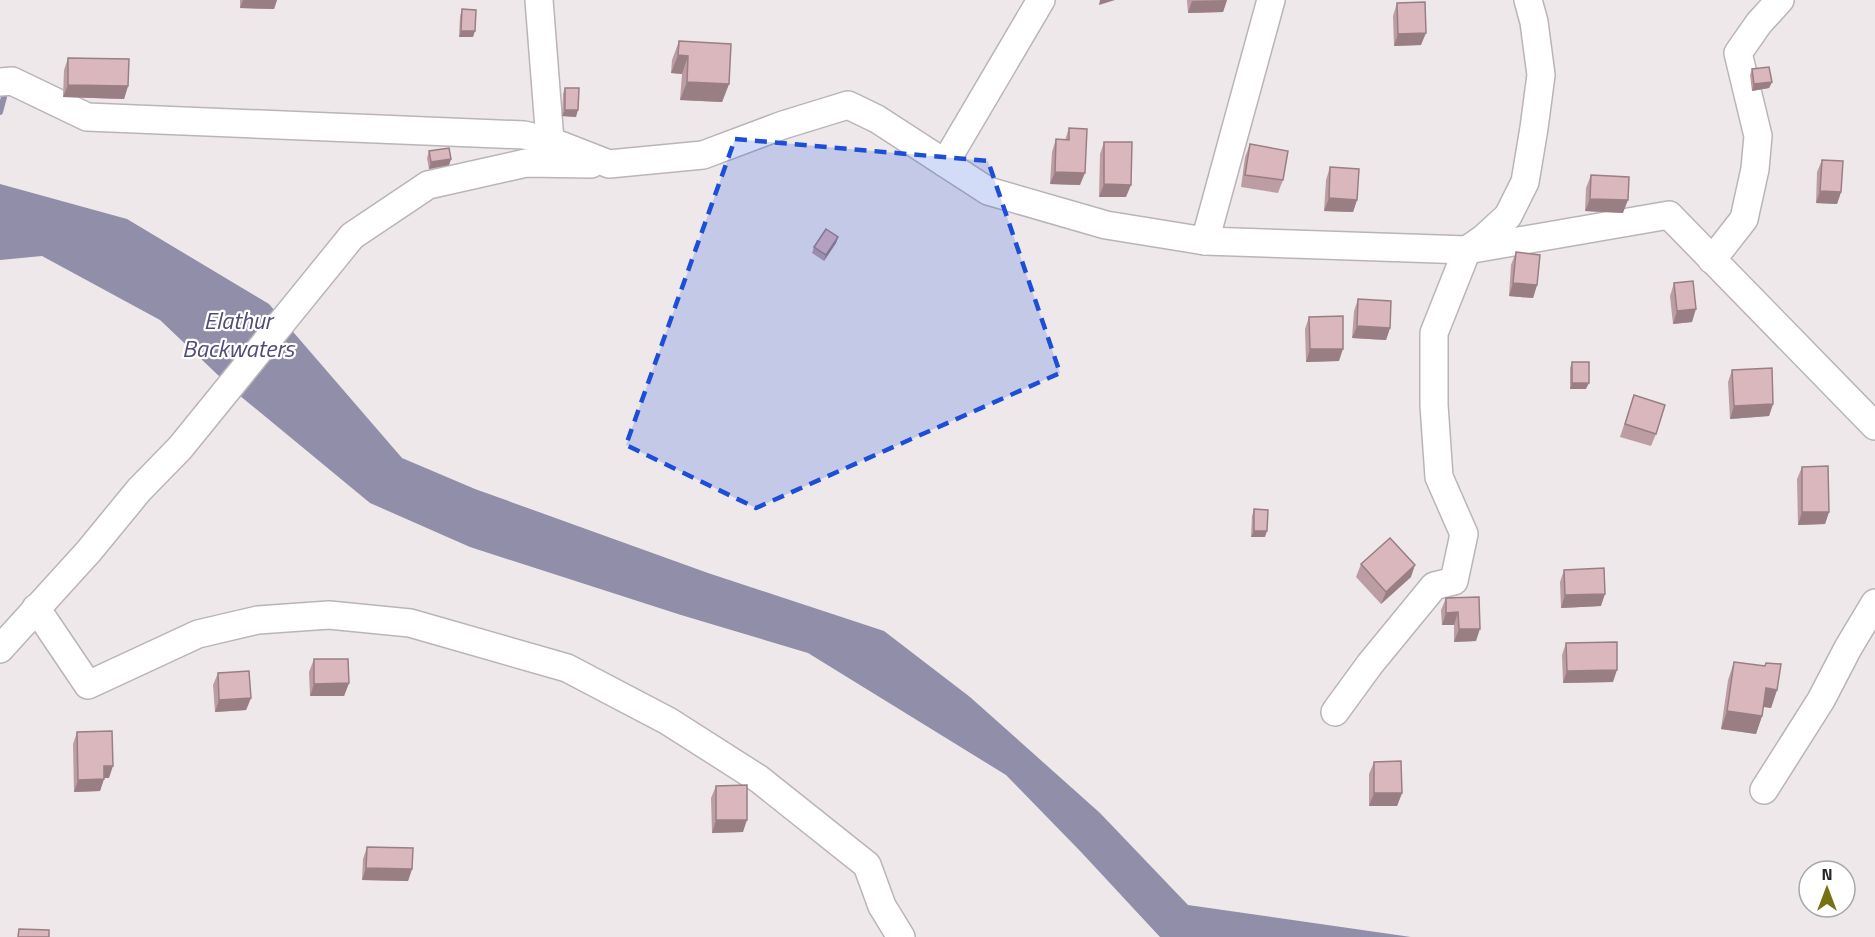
<svg xmlns="http://www.w3.org/2000/svg" width="1875" height="937" viewBox="0 0 1875 937" font-family="'Titillium Web',sans-serif">
	<rect width="100%" height="100%" fill="#eee8eb"/>
	<!-- water -->
	<path fill="#918eaa" d="M 0,184 L 127,219 L 269,304 L 402,458 L 475,489 L 708,573 L 884,631 L 970,697 L 1100,813 L 1188,905 L 1411,937 L 1160,937 L 1081,852 L 1006,775 L 808,653 L 681,615 L 470,547 L 370,503 L 239,395 L 160,320 L 42,256 L 0,260 Z"/>
	<g fill="none" stroke-linecap="round" stroke-linejoin="round">
		<!-- stream -->
		<path stroke="#918eaa" stroke-width="6" d="M 0,112 L 4,97"/>
		<!-- minor casing -->
		<g stroke="#bab4b8" stroke-width="30">
			<g id="minor">
				<path d="M 539,0 L 550,141"/>
				<path d="M 0,82 L 12,81 L 87,117 L 524,135 L 550,141 L 609,164 L 703,155 L 783,125 L 848,105 L 877,119 L 988,191 L 1106,225 L 1205,241 L 1467,250 L 1669,215 L 1875,426"/>
				<path d="M 945,163 L 1041,0"/>
				<path d="M 1205,241 L 1271,0"/>
				<path d="M 1712,260 L 1744,219 L 1755,169 L 1758,136 L 1738,53 L 1759,23 L 1780,0"/>
				<path d="M 36,608 L 88,685 L 198,634 L 258,620 L 329,615 L 410,623 L 567,668 L 668,721 L 759,779 L 867,865 L 882,906 L 901,937"/>
				<path d="M 0,649 L 89,551 L 139,490 L 180,448 L 352,236 L 428,185 L 526,163 L 591,164"/>
				<path d="M 1335,712 L 1370,664 L 1434,586 L 1454,581 L 1464,534 L 1439,477 L 1434,405 L 1434,333 L 1467,250 L 1484,238 L 1508,216 L 1525,182 L 1534,128 L 1541,75 L 1534,22 L 1528,0"/>
				<path d="M 1764,790 L 1821,700 L 1848,648 L 1875,603"/>
			</g>
		</g>
		<!-- minor -->
		<use href="#minor" stroke="#fff" stroke-width="27"/>
	</g>
	<!-- wall -->
	<g fill="#bb9da3">
		<path d="M 240,0 L 277,0 L 274,9 L 240,8 Z"/>
		<path d="M 1187,0 L 1227,0 L 1223,12 L 1188,13 Z"/>
		<path d="M 1397,3 L 1421,45 L 1394,46 L 1393,16 Z"/>
		<path d="M 462,9 L 473,37 L 459,37 L 460,16 Z"/>
		<path d="M 679,41 L 729,84 L 722,102 L 680,100 L 682,74 L 671,73 L 672,60 Z"/>
		<path d="M 68,58 L 128,86 L 124,99 L 63,97 L 64,70 Z"/>
		<path d="M 1752,69 L 1772,82 L 1769,88 L 1752,91 L 1750,75 Z"/>
		<path d="M 565,88 L 576,117 L 562,116 L 563,94 Z"/>
		<path d="M 1069,128 L 1080,185 L 1050,184 L 1052,152 L 1056,139 L 1065,140 Z"/>
		<path d="M 1104,142 L 1126,197 L 1099,197 L 1100,154 Z"/>
		<path d="M 1250,144 L 1283,180 L 1278,193 L 1241,187 L 1245,157 Z"/>
		<path d="M 429,151 L 451,159 L 449,165 L 429,169 L 427,158 Z"/>
		<path d="M 1822,160 L 1841,192 L 1837,204 L 1816,203 L 1817,172 Z"/>
		<path d="M 1330,167 L 1357,200 L 1353,212 L 1324,211 L 1326,180 Z"/>
		<path d="M 1591,175 L 1623,213 L 1585,211 L 1586,188 Z"/>
		<path d="M 838,237 L 836,243 L 824,261 L 812,253 L 814,247 Z"/>
		<path d="M 1516,252 L 1537,285 L 1533,298 L 1509,296 L 1511,265 Z"/>
		<path d="M 1674,283 L 1692,322 L 1673,324 L 1670,296 Z"/>
		<path d="M 1358,299 L 1390,328 L 1386,340 L 1352,338 L 1354,311 Z"/>
		<path d="M 1309,317 L 1339,361 L 1306,362 L 1305,329 Z"/>
		<path d="M 1572,362 L 1586,389 L 1570,389 L 1570,368 Z"/>
		<path d="M 1732,370 L 1773,404 L 1769,416 L 1730,419 L 1728,382 Z"/>
		<path d="M 1634,395 L 1656,434 L 1651,446 L 1620,437 Z"/>
		<path d="M 1802,467 L 1829,512 L 1825,524 L 1798,525 L 1797,479 Z"/>
		<path d="M 1254,509 L 1265,537 L 1251,537 L 1252,516 Z"/>
		<path d="M 1361,564 L 1411,577 L 1381,604 L 1356,577 Z"/>
		<path d="M 1564,570 L 1601,606 L 1561,608 L 1560,582 Z"/>
		<path d="M 1479,597 L 1476,641 L 1454,642 L 1454,625 L 1442,625 L 1441,610 L 1446,598 Z"/>
		<path d="M 1566,643 L 1613,682 L 1563,683 L 1562,655 Z"/>
		<path d="M 314,659 L 349,683 L 344,696 L 310,696 L 309,672 Z"/>
		<path d="M 1734,662 L 1777,690 L 1771,708 L 1763,707 L 1762,716 L 1756,734 L 1721,729 L 1728,680 Z"/>
		<path d="M 218,673 L 251,698 L 246,710 L 215,712 L 213,685 Z"/>
		<path d="M 77,732 L 109,778 L 104,778 L 100,791 L 74,792 L 73,744 Z"/>
		<path d="M 1374,762 L 1402,793 L 1397,806 L 1369,806 L 1369,774 Z"/>
		<path d="M 716,786 L 743,832 L 712,833 L 711,798 Z"/>
		<path d="M 367,847 L 412,869 L 408,881 L 362,880 L 363,859 Z"/>
	</g>
	<!-- shaded-wall -->
	<g fill="#997f84">
		<path d="M 243,0 L 277,0 L 274,9 L 240,8 Z"/>
		<path d="M 1100,0 L 1115,0 L 1099,5 Z"/>
		<path d="M 1227,0 L 1223,12 L 1188,13 L 1192,1 Z"/>
		<path d="M 461,31 L 475,31 L 473,37 L 459,37 Z"/>
		<path d="M 1426,33 L 1421,45 L 1394,46 L 1398,34 Z"/>
		<path d="M 678,55 L 688,56 L 682,74 L 671,73 Z"/>
		<path d="M 687,82 L 729,84 L 722,102 L 680,100 Z"/>
		<path d="M 1772,82 L 1769,88 L 1752,91 L 1754,84 Z"/>
		<path d="M 68,85 L 128,86 L 124,99 L 63,97 Z"/>
		<path d="M 565,110 L 578,110 L 576,117 L 562,116 Z"/>
		<path d="M 451,159 L 449,165 L 429,169 L 431,162 Z"/>
		<path d="M 1055,172 L 1085,173 L 1080,185 L 1050,184 Z"/>
		<path d="M 1104,184 L 1131,185 L 1126,197 L 1099,197 Z"/>
		<path d="M 1820,191 L 1841,192 L 1837,204 L 1816,203 Z"/>
		<path d="M 1329,198 L 1357,200 L 1353,212 L 1324,211 Z"/>
		<path d="M 1590,199 L 1628,200 L 1623,213 L 1585,211 Z"/>
		<path d="M 838,237 L 836,243 L 824,261 L 826,255 Z"/>
		<path d="M 1513,283 L 1537,285 L 1533,298 L 1509,296 Z"/>
		<path d="M 1696,309 L 1692,322 L 1673,324 L 1677,311 Z"/>
		<path d="M 1357,326 L 1390,328 L 1386,340 L 1352,338 Z"/>
		<path d="M 1310,349 L 1343,349 L 1339,361 L 1306,362 Z"/>
		<path d="M 1572,383 L 1589,383 L 1586,389 L 1570,389 Z"/>
		<path d="M 1773,404 L 1769,416 L 1730,419 L 1734,406 Z"/>
		<path d="M 1802,512 L 1829,512 L 1825,524 L 1798,525 Z"/>
		<path d="M 1254,531 L 1267,531 L 1265,537 L 1251,537 Z"/>
		<path d="M 1415,565 L 1411,577 L 1381,604 L 1386,592 Z"/>
		<path d="M 1605,594 L 1601,606 L 1561,608 L 1565,595 Z"/>
		<path d="M 1458,612 L 1454,625 L 1442,625 L 1446,613 Z"/>
		<path d="M 1459,629 L 1480,629 L 1476,641 L 1454,642 Z"/>
		<path d="M 1617,670 L 1613,682 L 1563,683 L 1567,671 Z"/>
		<path d="M 349,683 L 344,696 L 310,696 L 314,684 Z"/>
		<path d="M 1766,688 L 1777,690 L 1771,708 L 1759,706 Z"/>
		<path d="M 251,698 L 246,710 L 215,712 L 219,700 Z"/>
		<path d="M 1727,711 L 1762,716 L 1756,734 L 1721,729 Z"/>
		<path d="M 104,766 L 113,766 L 109,778 L 99,778 Z"/>
		<path d="M 104,779 L 100,791 L 74,792 L 78,780 Z"/>
		<path d="M 1374,793 L 1402,793 L 1397,806 L 1369,806 Z"/>
		<path d="M 716,820 L 747,820 L 743,832 L 712,833 Z"/>
		<path d="M 366,868 L 412,869 L 408,881 L 362,880 Z"/>
	</g>
	<!-- building -->
	<g fill="#dab6bd" stroke="#997f84" stroke-width="1.5">
		<path d="M 1425,2 L 1426,33 L 1398,34 L 1397,3 Z"/>
		<path d="M 462,9 L 476,10 L 475,31 L 461,31 Z"/>
		<path d="M 679,41 L 731,44 L 729,84 L 687,82 L 688,56 L 678,55 Z"/>
		<path d="M 68,58 L 129,59 L 128,86 L 68,85 Z"/>
		<path d="M 1769,67 L 1772,82 L 1754,84 L 1752,69 Z"/>
		<path d="M 565,88 L 579,88 L 578,110 L 565,110 Z"/>
		<path d="M 1069,128 L 1087,129 L 1085,173 L 1055,172 L 1056,139 L 1069,140 Z"/>
		<path d="M 1104,142 L 1132,142 L 1131,185 L 1104,184 Z"/>
		<path d="M 1250,144 L 1288,151 L 1283,180 L 1245,175 Z"/>
		<path d="M 449,148 L 451,159 L 431,162 L 429,151 Z"/>
		<path d="M 1822,160 L 1843,161 L 1841,192 L 1820,191 Z"/>
		<path d="M 1330,167 L 1359,169 L 1357,200 L 1329,198 Z"/>
		<path d="M 1591,175 L 1629,177 L 1628,200 L 1590,199 Z"/>
		<path d="M 826,229 L 838,237 L 826,255 L 814,247 Z"/>
		<path d="M 1516,252 L 1540,255 L 1537,285 L 1513,283 Z"/>
		<path d="M 1693,281 L 1696,309 L 1677,311 L 1674,283 Z"/>
		<path d="M 1358,299 L 1391,301 L 1390,328 L 1357,326 Z"/>
		<path d="M 1343,316 L 1343,349 L 1310,349 L 1309,317 Z"/>
		<rect x="1572" y="362" width="17" height="21"/>
		<path d="M 1772,368 L 1773,404 L 1734,406 L 1732,370 Z"/>
		<path d="M 1634,395 L 1665,405 L 1656,434 L 1625,424 Z"/>
		<path d="M 1828,466 L 1829,512 L 1802,512 L 1802,467 Z"/>
		<path d="M 1254,509 L 1268,510 L 1267,531 L 1254,531 Z"/>
		<path d="M 1390,538 L 1415,565 L 1386,592 L 1361,564 Z"/>
		<path d="M 1604,568 L 1605,594 L 1565,595 L 1564,570 Z"/>
		<path d="M 1479,597 L 1480,629 L 1459,629 L 1458,612 L 1446,613 L 1446,598 Z"/>
		<path d="M 1617,642 L 1617,670 L 1567,671 L 1566,643 Z"/>
		<path d="M 314,659 L 348,659 L 349,683 L 314,684 Z"/>
		<path d="M 1734,662 L 1765,666 L 1766,663 L 1781,664 L 1777,690 L 1766,688 L 1762,716 L 1727,711 Z"/>
		<path d="M 249,671 L 251,698 L 219,700 L 218,673 Z"/>
		<path d="M 112,731 L 113,766 L 104,766 L 104,779 L 78,780 L 77,732 Z"/>
		<path d="M 1401,761 L 1402,793 L 1374,793 L 1374,762 Z"/>
		<path d="M 747,785 L 747,820 L 716,820 L 716,786 Z"/>
		<path d="M 367,847 L 413,848 L 412,869 L 366,868 Z"/>
		<path d="M 19,929 L 49,930 L 49,937 L 18,937 Z"/>
	</g>
	<!-- marked area -->
	<path fill="#1d4ed8" fill-opacity="0.2" stroke="#1d4ed8" stroke-width="4.5" stroke-dasharray="12 8" stroke-linejoin="round" d="M 735,139 L 988,161 L 1060,373 L 756,508 L 626,445 Z"/>
	<g text-anchor="middle" stroke-width="4.5" stroke-linejoin="round" paint-order="stroke">
		<!-- water labels -->
		<g font-size="24" font-style="italic" fill="#524b77" stroke="#fff">
			<text x="238" y="329">Elathur<tspan x="238" dy="28">Backwaters</tspan></text>
		</g>
	</g>
	<!-- north arrow -->
	<g transform="translate(1827 889)"><circle r="28" fill="#ffffff" stroke="#a9a8a8" stroke-width="1.5"/>
	<path d="M0-4.5L10 22L0 15L-10 22Z" fill="#767214"/>
	<text y="-9" font-size="16" font-weight="bold" text-anchor="middle" fill="#272526">N</text>
	</g>
</svg>
